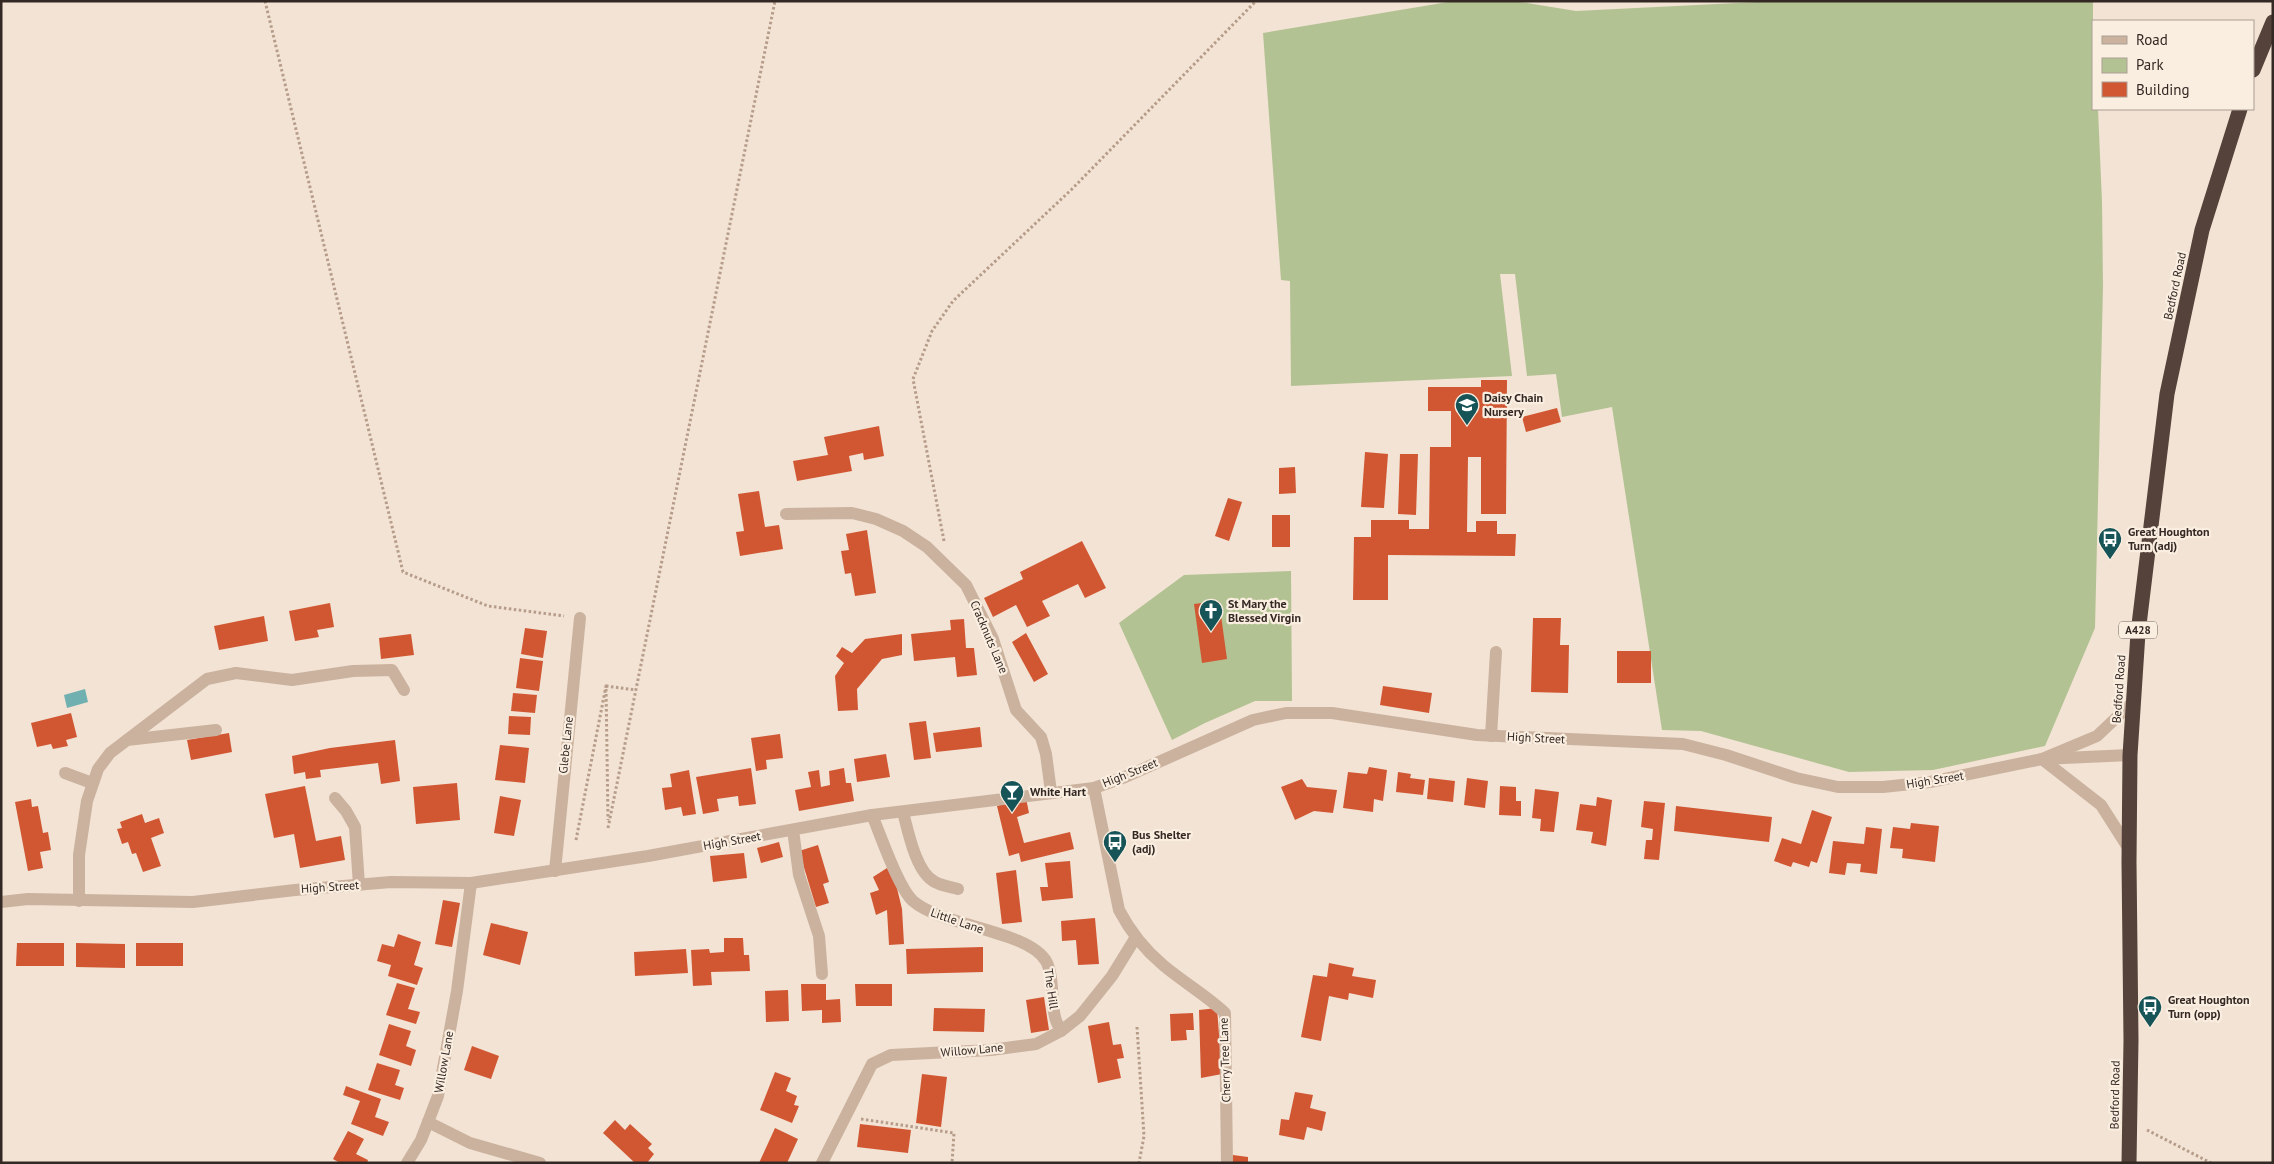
<svg xmlns="http://www.w3.org/2000/svg" width="2274" height="1164" viewBox="0 0 2274 1164" font-family="'PT Sans',sans-serif">
	<rect width="100%" height="100%" fill="#f2e3d4"/>
	<!-- green -->
	<g fill="#b3c293">
		<path d="M 1454,1 L 1514,1 L 1576,11 L 1777,1 L 2093,1 L 2093,109 L 2098,109 L 2102,202 L 2103,286 L 2095,628 L 2045,746 L 1933,770 L 1849,772 L 1701,731 L 1662,730 L 1612,407 L 1562,417 L 1556,374 L 1527,376 L 1515,274 L 1500,274 L 1512,376 L 1291,386 L 1290,281 L 1281,280 L 1263,33 Z"/>
		<path d="M 1291,571 L 1292,701 L 1255,701 L 1205,723 L 1172,740 L 1119,623 L 1184,575 Z"/>
	</g>
	<!-- water -->
	<path fill="#70b0b1" d="M 85,689 L 88,702 L 67,708 L 64,695 Z"/>
	<!-- building -->
	<g fill="#d15733">
		<path d="M 1481,380 L 1507,380 L 1506,514 L 1481,514 L 1481,457 L 1468,457 L 1467,532 L 1476,532 L 1476,521 L 1497,521 L 1497,534 L 1516,534 L 1515,556 L 1388,555 L 1388,600 L 1353,600 L 1354,537 L 1371,537 L 1371,520 L 1409,520 L 1409,529 L 1429,529 L 1430,447 L 1451,447 L 1451,411 L 1428,411 L 1428,387 L 1481,387 Z"/>
		<path d="M 1557,408 L 1561,422 L 1526,432 L 1522,417 Z"/>
		<path d="M 879,426 L 884,456 L 864,460 L 863,453 L 849,456 L 852,471 L 797,481 L 793,461 L 828,455 L 824,437 Z"/>
		<path d="M 1365,452 L 1388,454 L 1384,508 L 1361,507 Z"/>
		<path d="M 1400,454 L 1418,454 L 1416,515 L 1398,514 Z"/>
		<path d="M 1295,467 L 1296,493 L 1279,494 L 1279,468 Z"/>
		<path d="M 759,491 L 765,527 L 779,525 L 783,549 L 740,556 L 736,532 L 744,531 L 738,494 Z"/>
		<path d="M 1228,498 L 1242,502 L 1229,541 L 1215,536 Z"/>
		<rect x="1272" y="515" width="18" height="32"/>
		<path d="M 867,530 L 876,593 L 855,596 L 851,573 L 845,574 L 841,551 L 849,550 L 846,534 Z"/>
		<path d="M 1082,541 L 1106,588 L 1085,598 L 1078,584 L 1042,601 L 1050,616 L 1027,627 L 1016,605 L 993,617 L 984,598 L 1023,579 L 1020,572 Z"/>
		<path d="M 1219,601 L 1227,659 L 1202,663 L 1194,604 Z"/>
		<path d="M 330,603 L 334,627 L 317,630 L 319,637 L 295,641 L 289,611 Z"/>
		<path d="M 264,616 L 268,641 L 219,650 L 214,626 Z"/>
		<path d="M 1533,618 L 1561,618 L 1560,645 L 1569,645 L 1568,693 L 1531,692 Z"/>
		<path d="M 964,619 L 966,648 L 974,648 L 977,675 L 957,677 L 955,657 L 914,661 L 911,634 L 951,630 L 950,620 Z"/>
		<path d="M 525,628 L 547,631 L 543,658 L 521,654 Z"/>
		<path d="M 1026,633 L 1048,674 L 1034,682 L 1012,642 Z"/>
		<path d="M 411,634 L 414,655 L 381,659 L 379,638 Z"/>
		<path d="M 902,634 L 902,655 L 882,659 L 857,689 L 858,710 L 838,711 L 835,676 L 844,663 L 836,656 L 842,647 L 852,653 L 865,639 Z"/>
		<rect x="1617" y="651" width="34" height="32"/>
		<path d="M 520,658 L 543,661 L 539,691 L 516,688 Z"/>
		<path d="M 1383,686 L 1432,693 L 1429,713 L 1380,705 Z"/>
		<path d="M 513,693 L 537,695 L 535,713 L 511,711 Z"/>
		<path d="M 71,713 L 77,737 L 66,740 L 68,746 L 53,749 L 51,744 L 37,747 L 31,723 Z"/>
		<path d="M 509,716 L 531,717 L 530,735 L 508,734 Z"/>
		<path d="M 926,721 L 931,758 L 914,760 L 909,723 Z"/>
		<path d="M 980,727 L 982,747 L 936,752 L 933,733 Z"/>
		<path d="M 229,733 L 232,752 L 191,760 L 187,740 Z"/>
		<path d="M 780,734 L 783,758 L 766,760 L 767,769 L 756,771 L 751,738 Z"/>
		<path d="M 395,740 L 400,781 L 381,784 L 378,763 L 320,770 L 321,777 L 306,779 L 305,772 L 294,774 L 292,756 L 330,748 Z"/>
		<path d="M 500,745 L 529,748 L 525,783 L 495,780 Z"/>
		<path d="M 886,754 L 890,777 L 857,782 L 854,759 Z"/>
		<path d="M 1369,767 L 1387,770 L 1383,801 L 1374,799 L 1373,812 L 1343,808 L 1348,772 L 1367,774 Z"/>
		<path d="M 751,768 L 756,804 L 739,806 L 738,796 L 717,799 L 719,811 L 703,814 L 696,777 Z"/>
		<path d="M 844,768 L 846,783 L 851,783 L 854,801 L 799,811 L 795,790 L 811,787 L 808,772 L 819,770 L 821,787 L 830,785 L 829,771 Z"/>
		<path d="M 689,770 L 696,814 L 683,816 L 681,807 L 665,810 L 662,788 L 672,787 L 670,774 Z"/>
		<path d="M 1398,772 L 1411,774 L 1410,778 L 1425,780 L 1423,795 L 1396,792 Z"/>
		<path d="M 1429,778 L 1455,781 L 1453,802 L 1427,799 Z"/>
		<path d="M 1467,778 L 1488,781 L 1485,808 L 1464,805 Z"/>
		<path d="M 1302,779 L 1307,787 L 1337,790 L 1333,813 L 1314,811 L 1295,820 L 1281,787 Z"/>
		<path d="M 457,783 L 460,820 L 416,824 L 413,787 Z"/>
		<path d="M 305,786 L 316,841 L 341,836 L 345,860 L 300,868 L 294,834 L 274,838 L 265,794 Z"/>
		<path d="M 1500,786 L 1516,787 L 1516,801 L 1521,801 L 1521,816 L 1499,815 Z"/>
		<path d="M 1535,789 L 1559,792 L 1554,832 L 1540,831 L 1541,819 L 1532,818 Z"/>
		<path d="M 500,796 L 521,800 L 514,836 L 494,833 Z"/>
		<path d="M 1597,797 L 1612,800 L 1606,846 L 1591,843 L 1593,832 L 1576,830 L 1580,804 L 1596,806 Z"/>
		<path d="M 1026,798 L 1029,813 L 1017,817 L 1024,843 L 1070,832 L 1074,849 L 1021,862 L 1019,853 L 1009,856 L 997,806 Z"/>
		<path d="M 31,799 L 32,807 L 38,806 L 43,833 L 48,832 L 51,850 L 40,852 L 43,868 L 28,871 L 15,802 Z"/>
		<path d="M 1644,801 L 1665,803 L 1659,860 L 1644,859 L 1646,840 L 1652,840 L 1653,829 L 1641,827 Z"/>
		<path d="M 1676,806 L 1772,817 L 1769,842 L 1674,831 Z"/>
		<path d="M 1812,810 L 1832,817 L 1817,863 L 1811,861 L 1809,867 L 1793,862 L 1791,867 L 1774,861 L 1782,838 L 1801,844 Z"/>
		<path d="M 142,814 L 145,823 L 159,818 L 164,833 L 151,838 L 161,866 L 143,872 L 136,853 L 132,854 L 128,842 L 122,844 L 117,829 L 122,828 L 120,822 Z"/>
		<path d="M 1911,823 L 1939,826 L 1935,862 L 1902,858 L 1903,849 L 1890,848 L 1893,827 L 1910,829 Z"/>
		<path d="M 1866,827 L 1882,829 L 1877,874 L 1860,872 L 1861,864 L 1847,863 L 1845,875 L 1829,873 L 1833,841 L 1864,844 Z"/>
		<path d="M 779,842 L 783,857 L 761,863 L 757,848 Z"/>
		<path d="M 818,845 L 829,882 L 823,884 L 829,903 L 816,907 L 799,851 Z"/>
		<path d="M 744,853 L 747,878 L 713,882 L 710,856 Z"/>
		<path d="M 1070,861 L 1073,898 L 1042,901 L 1040,887 L 1048,887 L 1045,863 Z"/>
		<path d="M 887,868 L 896,884 L 902,909 L 904,944 L 889,945 L 887,910 L 876,915 L 870,893 L 879,890 L 873,877 Z"/>
		<path d="M 1016,870 L 1022,922 L 1002,924 L 996,873 Z"/>
		<path d="M 443,900 L 460,903 L 452,947 L 435,944 Z"/>
		<path d="M 1095,918 L 1099,964 L 1078,965 L 1076,940 L 1062,941 L 1061,921 Z"/>
		<path d="M 491,923 L 528,932 L 520,965 L 483,955 Z"/>
		<path d="M 398,934 L 421,942 L 414,965 L 423,968 L 417,985 L 388,976 L 391,965 L 377,961 L 382,944 L 394,947 Z"/>
		<path d="M 724,938 L 743,938 L 744,955 L 749,955 L 750,971 L 711,972 L 712,985 L 693,986 L 691,950 L 709,949 L 710,953 L 724,952 Z"/>
		<path d="M 17,943 L 64,943 L 64,966 L 16,966 Z"/>
		<path d="M 76,943 L 125,944 L 125,968 L 76,967 Z"/>
		<rect x="136" y="943" width="47" height="23"/>
		<path d="M 983,947 L 983,972 L 907,974 L 906,949 Z"/>
		<path d="M 686,949 L 688,973 L 635,976 L 634,952 Z"/>
		<path d="M 1329,963 L 1354,968 L 1352,976 L 1376,980 L 1373,998 L 1349,993 L 1348,1000 L 1329,996 L 1321,1041 L 1301,1037 L 1313,975 L 1327,977 Z"/>
		<path d="M 397,983 L 415,988 L 408,1009 L 420,1012 L 416,1024 L 386,1015 Z"/>
		<path d="M 801,984 L 826,984 L 826,1000 L 840,999 L 841,1022 L 822,1023 L 822,1010 L 802,1011 Z"/>
		<path d="M 855,984 L 892,984 L 892,1006 L 856,1006 Z"/>
		<path d="M 788,990 L 789,1021 L 766,1022 L 765,991 Z"/>
		<path d="M 1044,997 L 1049,1030 L 1031,1033 L 1026,1000 Z"/>
		<path d="M 934,1008 L 985,1009 L 984,1032 L 933,1031 Z"/>
		<path d="M 1217,1008 L 1222,1074 L 1201,1078 L 1199,1010 Z"/>
		<path d="M 1193,1013 L 1194,1030 L 1186,1030 L 1187,1040 L 1171,1041 L 1170,1014 Z"/>
		<path d="M 1109,1022 L 1113,1045 L 1121,1044 L 1124,1058 L 1117,1059 L 1121,1078 L 1098,1083 L 1088,1026 Z"/>
		<path d="M 389,1024 L 411,1031 L 406,1046 L 416,1050 L 411,1066 L 379,1055 Z"/>
		<path d="M 472,1046 L 499,1056 L 491,1079 L 464,1070 Z"/>
		<path d="M 377,1063 L 400,1070 L 395,1085 L 404,1088 L 400,1100 L 368,1090 Z"/>
		<path d="M 775,1072 L 791,1078 L 786,1091 L 797,1096 L 794,1105 L 799,1106 L 792,1123 L 760,1110 Z"/>
		<path d="M 922,1074 L 947,1077 L 941,1127 L 916,1123 Z"/>
		<path d="M 346,1086 L 381,1099 L 375,1117 L 389,1122 L 383,1136 L 351,1124 L 360,1101 L 343,1095 Z"/>
		<path d="M 1295,1092 L 1313,1095 L 1310,1108 L 1326,1112 L 1322,1131 L 1307,1127 L 1304,1140 L 1279,1135 L 1281,1119 L 1289,1120 Z"/>
		<path d="M 615,1120 L 625,1130 L 630,1124 L 652,1144 L 648,1148 L 654,1154 L 647,1163 L 635,1163 L 603,1133 Z"/>
		<path d="M 860,1124 L 911,1130 L 908,1153 L 857,1147 Z"/>
		<path d="M 775,1128 L 798,1139 L 787,1163 L 759,1163 Z"/>
		<path d="M 348,1131 L 364,1139 L 356,1154 L 368,1160 L 367,1163 L 340,1163 L 333,1159 Z"/>
		<path d="M 1233,1155 L 1248,1157 L 1248,1163 L 1232,1163 Z"/>
	</g>
	<g fill="none" stroke-linecap="round" stroke-linejoin="round">
		<!-- path -->
		<g stroke="#b69c89" stroke-width="3" stroke-dasharray="2.5 2.5" stroke-linecap="butt">
			<path d="M 265,1 L 403,572 L 488,606 L 564,616"/>
			<path d="M 944,541 L 913,379 L 932,331 L 953,301 L 1072,189 L 1256,1"/>
			<path d="M 606,686 L 636,690"/>
			<path d="M 608,828 L 775,1"/>
			<path d="M 576,840 L 606,686 L 608,820"/>
			<path d="M 1137,1027 L 1144,1136 L 1139,1163"/>
			<path d="M 861,1119 L 954,1133 L 952,1163"/>
			<path d="M 2147,1130 L 2211,1163"/>
		</g>
		<!-- minor -->
		<g stroke="#cbb29f" stroke-width="12">
			<path d="M 786,514 L 852,513 L 876,519 L 903,531 L 927,547 L 966,585 L 993,639 L 1016,710 L 1041,737 L 1046,754 L 1051,792"/>
			<path d="M 1491,736 L 1496,652"/>
			<path d="M 127,740 L 207,679 L 236,673 L 292,680 L 353,671 L 392,670 L 404,690"/>
			<path d="M 65,773 L 92,783"/>
			<path d="M 1094,788 L 1119,910 C 1130,931 1145,950 1163,965 C 1183,982 1206,995 1225,1013 L 1227,1163"/>
			<path d="M 335,798 L 346,811 L 355,827 L 359,885"/>
			<path d="M 903,812 C 908,831 916,873 935,882 C 942,886 951,887 958,889"/>
			<path d="M 872,815 C 881,836 898,887 913,901 C 943,927 1027,930 1046,961 C 1054,975 1051,1001 1055,1017 C 1056,1022 1059,1027 1061,1031"/>
			<path d="M 793,830 L 799,875 L 819,936 L 822,974"/>
			<path d="M 2129,849 L 2101,805 L 2042,759 L 2097,736 L 2134,701"/>
			<path d="M 555,871 L 580,618"/>
			<path d="M 471,883 L 457,991 L 438,1096 L 428,1122 L 470,1143 L 540,1163"/>
			<path d="M 79,901 L 79,855 L 87,801 L 98,769 L 110,753 L 127,740 L 216,730"/>
			<path d="M 1,902 L 28,899 L 193,902 L 295,890 L 391,882 L 471,883 L 648,856 L 872,815 L 1094,788 L 1125,777 L 1253,720 L 1286,713 L 1332,713 L 1477,735 L 1683,744 L 1726,755 L 1796,778 L 1838,787 L 1883,787 L 1930,782 L 2042,759 L 2130,755"/>
			<path d="M 407,1163 L 421,1140 L 428,1122"/>
			<path d="M 822,1163 L 872,1064 L 891,1055 L 991,1050 L 1036,1044 L 1061,1031 L 1080,1016 L 1112,976 L 1136,937"/>
		</g>
		<!-- highway -->
		<g stroke="#55423a" stroke-width="15">
			<path d="M 2253,70 L 2273,22"/>
			<path d="M 2129,1163 L 2131,1040 L 2129,862 L 2130,755 L 2138,633 L 2167,394 L 2202,230 L 2240,109"/>
		</g>
	</g>
	<!-- icons -->
	<defs>
		<g id="school-pin" transform="scale(1.25)"><path d="M0 17L-7.5 6A9.5 9.5 0 1 1 7.5 6Z" fill="#165458" stroke="#faeee0"/><path d="M0-5L7-2L0 1L-7-2ZM-4 1L0 2.5L4 1V4Q0 6-4 4Z" fill="#fff"/></g>
		<g id="bus-pin" transform="scale(1.25)"><path d="M0 17L-7.5 6A9.5 9.5 0 1 1 7.5 6Z" fill="#165458" stroke="#faeee0"/><path d="M-5-6H5V4H4V6H2V4H-2V6H-4V4H-5ZM-3.5-4V0h7V-4ZM-3.5 1.2v1.5H-2V1.2ZM2 1.2v1.5H3.5V1.2Z" fill="#fff"/></g>
		<g id="church-pin" transform="scale(1.25)"><path d="M0 17L-7.5 6A9.5 9.5 0 1 1 7.5 6Z" fill="#165458" stroke="#faeee0"/><path d="M-1.2-6h2.4v3.5h3.3v2.4h-3.3V6h-2.4V-.1h-3.3v-2.4h3.3Z" fill="#fff"/></g>
		<g id="bar-pin" transform="scale(1.25)"><path d="M0 17L-7.5 6A9.5 9.5 0 1 1 7.5 6Z" fill="#165458" stroke="#faeee0"/><path d="M-6-5H6L.8 .8V4.5H3.5V6h-7V4.5H-.8V.8Z" fill="#fff"/></g>
	</defs>
	<g fill-rule="evenodd">
		<use href="#school-pin" x="1467" y="405"/>
		<use href="#bus-pin" x="2110" y="539"/>
		<use href="#church-pin" x="1211" y="611"/>
		<use href="#bar-pin" x="1012" y="792"/>
		<use href="#bus-pin" x="1115" y="842"/>
		<use href="#bus-pin" x="2150" y="1007"/>
	</g>
	<g text-anchor="middle" stroke-width="4.5" stroke-linejoin="round" paint-order="stroke">
		<!-- shield labels -->
		<rect fill="#faeee0" stroke="#6f635c" stroke-width="1" x="2119" y="621.5" width="38" height="17" rx="4"/>
		<g font-size="11" font-weight="bold" fill="#332823">
			<text x="2138" y="634">A428</text>
		</g>
		<!-- street labels -->
		<g font-size="12" fill="#332823" stroke="#faeee0">
			<text transform="translate(2175 286) rotate(-78)" y="4">Bedford Road</text>
			<text transform="translate(989 637) rotate(67)" y="4">Cracknuts Lane</text>
			<text transform="translate(2119 689) rotate(-86)" y="4">Bedford Road</text>
			<text transform="translate(1536 738) rotate(3)" y="4">High Street</text>
			<text transform="translate(566 745) rotate(-84)" y="4">Glebe Lane</text>
			<text transform="translate(1130 773) rotate(-22)" y="4">High Street</text>
			<text transform="translate(1935 780) rotate(-9)" y="4">High Street</text>
			<text transform="translate(732 841) rotate(-10)" y="4">High Street</text>
			<text transform="translate(330 887) rotate(-4)" y="4">High Street</text>
			<text transform="translate(957 921) rotate(19)" y="4">Little Lane</text>
			<text transform="translate(1051 989) rotate(82)" y="4">The Hill</text>
			<text transform="translate(972 1050) rotate(-5)" y="4">Willow Lane</text>
			<text transform="translate(1225 1060) rotate(-92)" y="4">Cherry Tree Lane</text>
			<text transform="translate(444 1062) rotate(-80)" y="4">Willow Lane</text>
			<text transform="translate(2115 1095) rotate(-89)" y="4">Bedford Road</text>
		</g>
		<!-- poi labels -->
		<g font-size="12" font-weight="bold" fill="#332823" stroke="#faeee0" text-anchor="start">
			<text x="1484" y="402">Daisy Chain<tspan x="1484" dy="14">Nursery</tspan></text>
			<text x="2128" y="536">Great Houghton<tspan x="2128" dy="14">Turn (adj)</tspan></text>
			<text x="1228" y="608">St Mary the<tspan x="1228" dy="14">Blessed Virgin</tspan></text>
			<text x="1030" y="796">White Hart</text>
			<text x="1132" y="839">Bus Shelter<tspan x="1132" dy="14">(adj)</tspan></text>
			<text x="2168" y="1004">Great Houghton<tspan x="2168" dy="14">Turn (opp)</tspan></text>
		</g>
	</g>
	<!-- border -->
	<rect width="2274" height="1164" fill="none" stroke="#332823" stroke-width="5"/>
	<!-- legend -->
	<rect x="2092" y="20" width="162" height="90" fill="#faeee0" stroke="#aa9f94"/>
	<rect x="2102" y="36" width="25" height="8" fill="#cbb29f" stroke="#aa9f94"/>
	<text x="2136" y="45" font-size="15" fill="#332823">Road</text>
	<rect x="2102" y="58" width="25" height="15" fill="#b3c293" stroke="#aa9f94"/>
	<text x="2136" y="70" font-size="15" fill="#332823">Park</text>
	<rect x="2102" y="82" width="25" height="15" fill="#d15733" stroke="#aa9f94"/>
	<text x="2136" y="95" font-size="15" fill="#332823">Building</text>
</svg>
